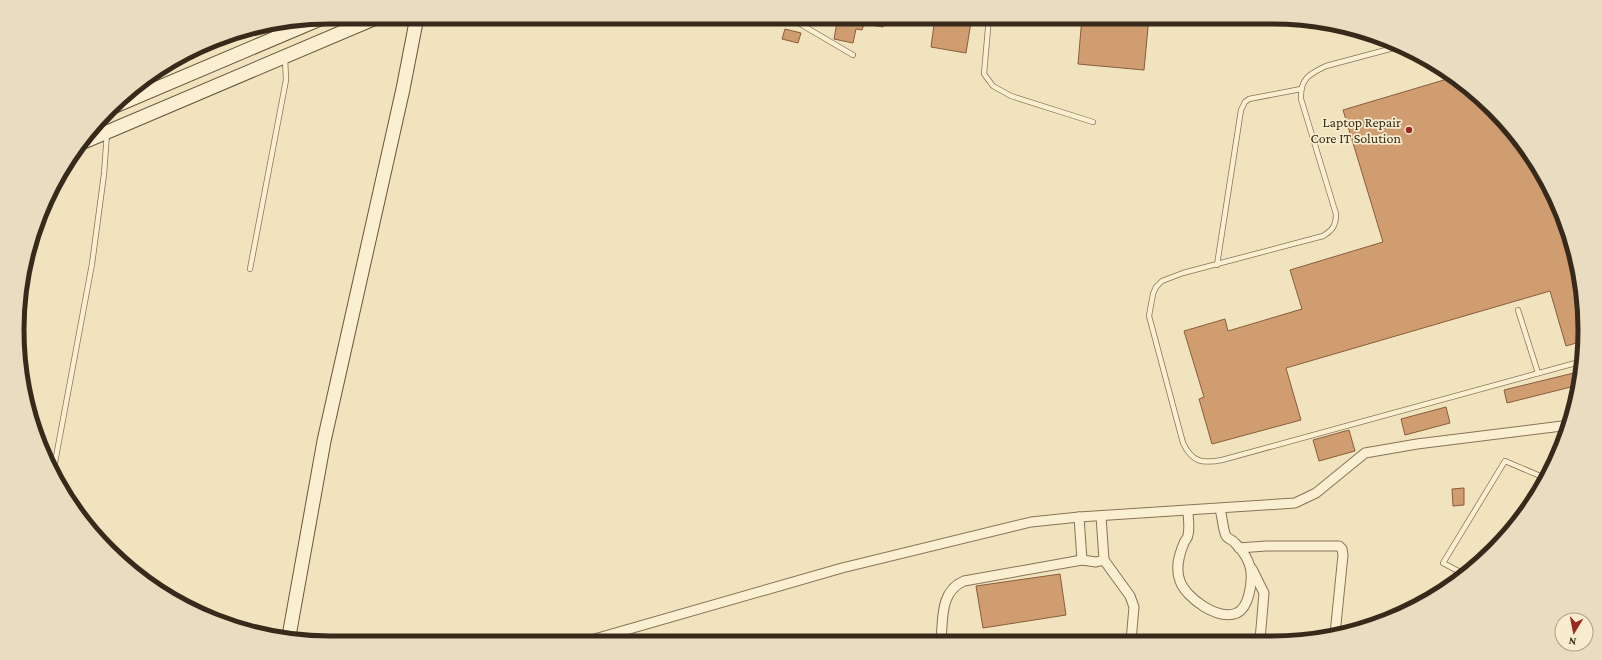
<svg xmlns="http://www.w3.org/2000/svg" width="1602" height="660" viewBox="0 0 1602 660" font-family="'Crimson Pro',serif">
	<rect width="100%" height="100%" fill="#f0e3be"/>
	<!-- building -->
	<g fill="#d09d71" stroke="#895d3a">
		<path d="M 838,17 L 885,17 L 883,27 L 864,24 L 862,30 L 856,29 L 853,43 L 834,39 Z"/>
		<path d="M 935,17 L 971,22 L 966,53 L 931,47 Z"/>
		<path d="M 1082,17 L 1149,17 L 1144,70 L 1078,64 Z"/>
		<path d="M 785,29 L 801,33 L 798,43 L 782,39 Z"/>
		<path d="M 1454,77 L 1478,95 L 1520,139 L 1553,191 L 1574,249 L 1584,309 L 1583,341 L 1566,346 L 1550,291 L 1286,368 L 1301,420 L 1212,444 L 1199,399 L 1204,397 L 1184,331 L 1225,319 L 1228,331 L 1302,309 L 1290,270 L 1383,242 L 1343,110 Z"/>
		<path d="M 1582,371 L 1579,385 L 1507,403 L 1504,390 Z"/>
		<path d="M 1446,407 L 1450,423 L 1405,435 L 1401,419 Z"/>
		<path d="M 1349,430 L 1355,451 L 1319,461 L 1313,440 Z"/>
		<path d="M 1464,488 L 1464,505 L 1453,506 L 1452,489 Z"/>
		<path d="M 1060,574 L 1066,615 L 983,628 L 976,586 Z"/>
	</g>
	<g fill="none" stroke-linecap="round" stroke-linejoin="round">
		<!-- lane casing -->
		<g stroke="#897356" stroke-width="6">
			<g id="lane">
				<path d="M 733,17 L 764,20 L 790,18"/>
				<path d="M 790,17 L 790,18 L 853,55"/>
				<path d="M 989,17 L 984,74 L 993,86 L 1011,96 L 1093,122"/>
				<path d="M 1401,46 L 1326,66 C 1309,74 1300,79 1301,99 L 1336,214 C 1336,225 1333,230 1323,236 L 1183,273 L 1162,281 L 1156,287 L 1153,294 L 1149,316 L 1183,443 C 1192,462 1202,464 1222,460 L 1583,361"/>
				<path d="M 1217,265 L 1241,110 L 1245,102 L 1249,99 L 1301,89"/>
				<path d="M 250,269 L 286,80 L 285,58"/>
				<path d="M 1518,310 L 1538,373"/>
				<path d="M 53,473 L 92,264 L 104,174 L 107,133"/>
				<path d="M 1523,515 L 1544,476"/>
				<path d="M 1464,574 L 1443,563 L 1505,461 L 1545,478"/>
			</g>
		</g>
		<!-- street casing -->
		<g stroke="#897356" stroke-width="11">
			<g id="street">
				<path d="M 1188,511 C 1188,518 1190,527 1188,535 C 1188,538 1185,540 1184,543 C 1179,555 1175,568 1180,581 C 1186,598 1218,621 1237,613 C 1249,607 1252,584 1251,572 C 1250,562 1243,550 1235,543 C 1233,540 1228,539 1226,536 C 1223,530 1222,515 1220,509"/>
				<path d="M 1101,516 L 1104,560"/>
				<path d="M 1079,517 L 1082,560"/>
				<path d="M 1239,548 L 1266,546 L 1339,546 L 1342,549 L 1343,555 L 1335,634"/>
				<path d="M 1252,569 L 1264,593 L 1260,640"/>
				<path d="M 941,641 C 943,619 940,591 964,581 L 1082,560 L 1096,562 L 1104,560 L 1130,596 L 1134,607 L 1131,641"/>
				<path d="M 584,642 L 842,568 L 1031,522 L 1079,517 L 1295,503 L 1316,493 L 1365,453 L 1417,444 L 1570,425"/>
			</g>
		</g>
		<!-- secondary casing -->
		<g stroke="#6a5439" stroke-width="15">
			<g id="secondary">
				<path d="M 115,106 L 320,19"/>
				<path d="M 86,141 L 378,17"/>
				<path d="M 289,636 L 324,441 L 403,89 L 417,17"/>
			</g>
		</g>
		<!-- lane -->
		<use href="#lane" stroke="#faf0d1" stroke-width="4.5"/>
		<!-- street -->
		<use href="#street" stroke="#faf0d1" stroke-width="9"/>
		<!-- secondary -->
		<use href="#secondary" stroke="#faf0d1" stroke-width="13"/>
	</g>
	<!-- markers -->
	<circle fill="#9b2723" stroke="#f7edce" stroke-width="1.5" cx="1409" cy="130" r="4"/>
	<g text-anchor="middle" stroke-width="3.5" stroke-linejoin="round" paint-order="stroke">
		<!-- poi labels -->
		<g font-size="14" fill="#372a1b" stroke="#f7edce" text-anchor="end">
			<text x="1401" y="127">Laptop Repair<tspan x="1401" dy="16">Core IT Solution</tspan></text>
		</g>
	</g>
	<!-- crop -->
	<path d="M0 0H1602V660H0ZM330 24H1272A306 306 0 0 1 1578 330V330A306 306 0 0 1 1272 636H330A306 306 0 0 1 24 330V330A306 306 0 0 1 330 24Z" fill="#e8ddc0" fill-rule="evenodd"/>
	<path fill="none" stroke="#372a1b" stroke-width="5" d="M330 24H1272A306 306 0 0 1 1578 330V330A306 306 0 0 1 1272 636H330A306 306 0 0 1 24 330V330A306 306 0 0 1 330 24Z"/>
	<!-- north arrow -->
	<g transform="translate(1574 632) rotate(190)"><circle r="19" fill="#f7edce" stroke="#aa9f86"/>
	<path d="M0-3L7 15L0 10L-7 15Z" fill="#9b2723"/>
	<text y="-6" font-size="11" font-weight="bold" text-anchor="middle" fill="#372a1b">N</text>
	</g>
</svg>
